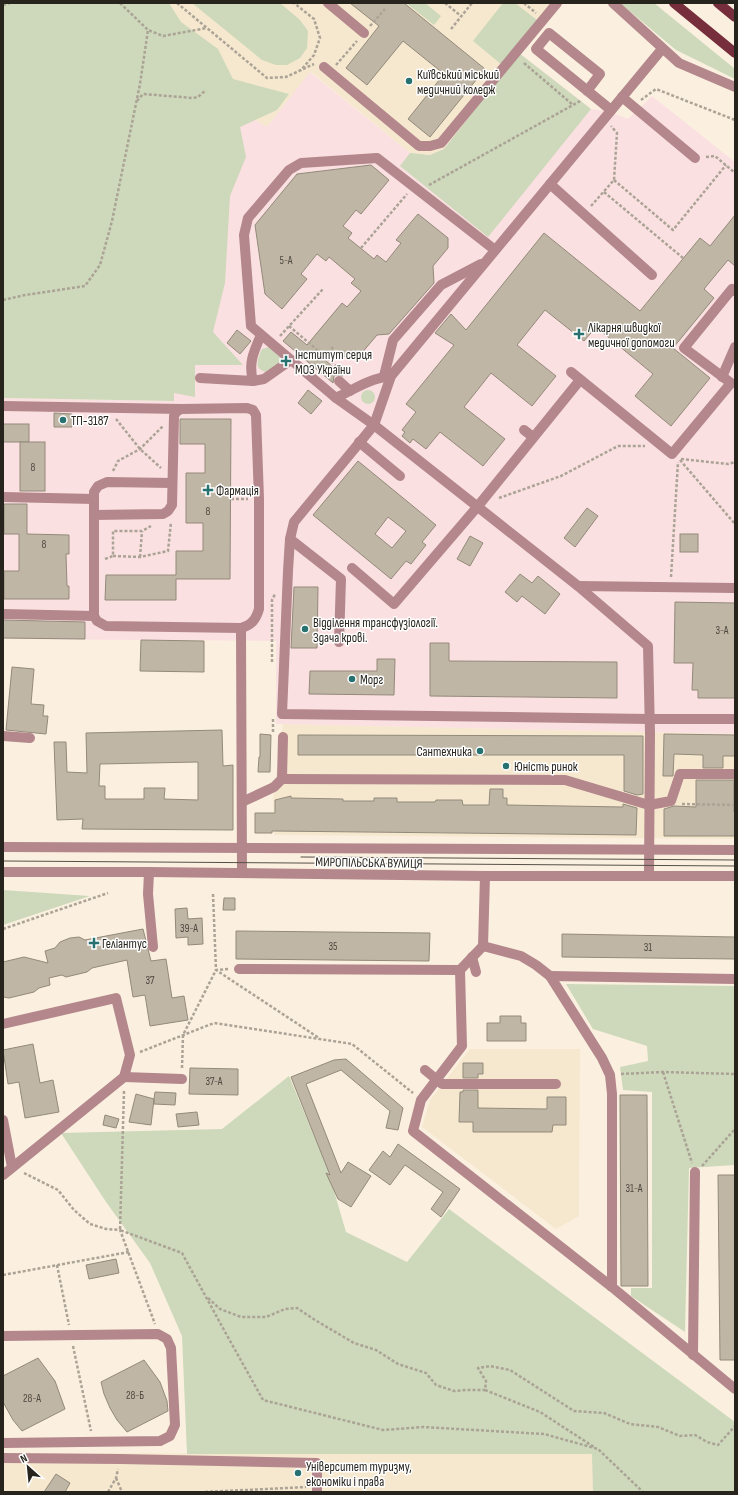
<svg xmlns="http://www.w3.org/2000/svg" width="738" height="1495" viewBox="0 0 738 1495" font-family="'Sofia Sans Condensed',sans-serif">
	<rect width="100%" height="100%" fill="#fbf0df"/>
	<!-- built -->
	<g fill="#f6e8cf">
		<path d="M 154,3 L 560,3 L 444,149 L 430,155 L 410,153 L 311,72 L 267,127 L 206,90 Z"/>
		<path d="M 283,724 L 735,734 L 735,839 L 274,835 L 273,799 Z"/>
		<path d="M 470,1049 L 580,1049 L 579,1216 L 556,1229 L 422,1127 L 430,1100 Z"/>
		<path d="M 3,1453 L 593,1454 L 593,1492 L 3,1492 Z"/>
	</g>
	<!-- medical -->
	<path fill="#fbe0e1" d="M 519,53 L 591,109 L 607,111 L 628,119 L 652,96 L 735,162 L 735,734 L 276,724 L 276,641 L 3,639 L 3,398 L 174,401 L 168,178 L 206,90 L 267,127 L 310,72 L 410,153 L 430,155 L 444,149 Z"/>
	<!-- green -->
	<g fill="#cdd9ba">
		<path d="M 3,3 L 169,3 L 181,22 L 218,49 L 233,79 L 289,94 L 277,110 L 240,127 L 246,157 L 230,196 L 225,283 L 213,332 L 243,365 L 195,365 L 195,397 L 174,393 L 174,401 L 3,398 Z"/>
		<path d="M 192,3 L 280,3 L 300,20 L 308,31 L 307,48 L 300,58 L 287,65 L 276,65 L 262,60 Z"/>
		<path d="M 406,3 L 425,3 L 441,16 L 434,25 Z"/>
		<path d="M 503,3 L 515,3 L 537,20 L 502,65 L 473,41 Z"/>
		<path d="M 620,3 L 654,3 L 735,69 L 735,79 L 676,50 Z"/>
		<path d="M 519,53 L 591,109 L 488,237 L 400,166 L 410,153 L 430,155 L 444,149 Z"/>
		<path d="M 269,347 L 281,356 L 281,363 L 278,366 L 265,372 C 253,368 258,358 262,349 Z"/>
		<circle cx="368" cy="397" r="7"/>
		<path d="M 3,890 L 90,896 L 3,925 Z"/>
		<path d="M 566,984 L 735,986 L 735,1165 L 689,1168 L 685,1332 L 631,1296 L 631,1288 L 652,1288 L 652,1092 L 623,1090 L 620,1067 L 648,1061 L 647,1046 L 593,1029 Z"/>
		<path d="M 289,1076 L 327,1167 L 346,1232 L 407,1262 L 449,1209 L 735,1422 L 735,1492 L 593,1492 L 592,1454 L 187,1454 L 182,1336 L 150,1263 L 106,1202 L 61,1133 L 222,1129 Z"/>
	</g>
	<!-- building -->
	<g fill="#c0b6a5" stroke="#938a7a" fill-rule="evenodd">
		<path d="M 350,3 L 404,3 L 485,69 L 430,137 L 408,119 L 444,74 L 403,41 L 367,85 L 346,68 L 379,26 Z"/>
		<path d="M 371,165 L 389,180 L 361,214 L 356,210 L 343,226 L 352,233 L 348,238 L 374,259 L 377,255 L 386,262 L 401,243 L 396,240 L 418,214 L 448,238 L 448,248 L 433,266 L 434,283 L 389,334 L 377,335 L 361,354 L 324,359 L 343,376 L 337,375 L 334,376 L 333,383 L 283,341 L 291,332 L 307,345 L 342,303 L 347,307 L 361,291 L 351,283 L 355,279 L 329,257 L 326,261 L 317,254 L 301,274 L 307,279 L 282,309 L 265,294 L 255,225 L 297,174 Z"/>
		<path d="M 735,215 L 735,266 L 728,260 L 704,289 L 714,298 L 673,348 L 710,378 L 671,426 L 635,396 L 653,374 L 596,327 L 584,341 L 545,310 L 517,345 L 556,376 L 532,406 L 491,373 L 464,407 L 505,439 L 483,466 L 440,432 L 426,449 L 413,439 L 410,443 L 402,436 L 405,432 L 402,430 L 416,412 L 406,404 L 454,345 L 435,333 L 451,314 L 466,330 L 544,233 L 640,311 L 700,238 L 710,246 Z"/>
		<path d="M 237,330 L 251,341 L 240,354 L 227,343 Z"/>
		<path d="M 308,390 L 322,401 L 311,414 L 298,403 Z"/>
		<path d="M 54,413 L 72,414 L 72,427 L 54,427 Z"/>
		<path d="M 180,419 L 231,419 L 230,579 L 176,579 L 176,600 L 105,600 L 106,575 L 176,575 L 176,551 L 203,551 L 203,523 L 186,523 L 186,473 L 205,473 L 205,444 L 180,444 Z"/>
		<rect x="3" y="424" width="26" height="18"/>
		<rect x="20" y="442" width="25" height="49"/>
		<path d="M 358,461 L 436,525 L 422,542 L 426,545 L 411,564 L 406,561 L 391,579 L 313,515 ZM 388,517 L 406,531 L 392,548 L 375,534 Z"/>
		<path d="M 4,504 L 27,504 L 27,534 L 69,535 L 69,554 L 66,554 L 67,586 L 69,586 L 69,599 L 4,599 L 4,571 L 19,571 L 19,534 L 4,534 Z"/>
		<path d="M 587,508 L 598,516 L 575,547 L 564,538 Z"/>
		<rect x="680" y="534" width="18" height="18"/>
		<path d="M 470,536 L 483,543 L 470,566 L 457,559 Z"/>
		<path d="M 520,574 L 532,583 L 538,576 L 560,594 L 545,614 L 522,596 L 517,602 L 505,592 Z"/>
		<path d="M 294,587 L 318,587 L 317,648 L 291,648 Z"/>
		<path d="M 675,602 L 735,603 L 735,698 L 698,698 L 698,690 L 692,690 L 693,663 L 674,663 Z"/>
		<path d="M 3,620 L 85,622 L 85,639 L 3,638 Z"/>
		<path d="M 141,640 L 204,641 L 204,672 L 140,671 Z"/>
		<path d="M 430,643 L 449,643 L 449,661 L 617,662 L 617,698 L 430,696 Z"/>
		<path d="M 377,659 L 395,659 L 394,695 L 309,694 L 310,671 L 377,671 Z"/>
		<path d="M 12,667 L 34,669 L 31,704 L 44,705 L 43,716 L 48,716 L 46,734 L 6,730 Z"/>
		<path d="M 222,730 L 223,766 L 233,765 L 233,830 L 82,829 L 83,819 L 57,820 L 54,742 L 66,742 L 67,772 L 87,773 L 86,733 ZM 198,762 L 198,800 L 164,799 L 165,788 L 144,788 L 144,799 L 105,799 L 105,786 L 99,786 L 100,764 Z"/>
		<path d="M 260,734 L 271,735 L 270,772 L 258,772 L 259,757 L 260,757 Z"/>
		<path d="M 664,734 L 735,735 L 735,756 L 723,756 L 723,768 L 703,768 L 703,755 L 674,754 L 673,776 L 663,776 Z"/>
		<path d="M 298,735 L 643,736 L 643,794 L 637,795 L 624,791 L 624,755 L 298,755 Z"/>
		<path d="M 696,780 L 734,780 L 734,812 L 735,812 L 735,836 L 664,836 L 664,809 L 674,806 L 696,807 Z"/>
		<path d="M 490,789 L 503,789 L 503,798 L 507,798 L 507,805 L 623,807 L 623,804 L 637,808 L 636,835 L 272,831 L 272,833 L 255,833 L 255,813 L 275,813 L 275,800 L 291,796 L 291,798 L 343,799 L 343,801 L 374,801 L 374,798 L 397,798 L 397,802 L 435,802 L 436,800 L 462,800 L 463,805 L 489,805 Z"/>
		<path d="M 224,898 L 235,898 L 235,910 L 223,910 Z"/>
		<path d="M 187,908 L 188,919 L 202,918 L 203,944 L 188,945 L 188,937 L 176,938 L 175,909 Z"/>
		<path d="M 143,929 L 151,961 L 166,959 L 172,998 L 184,996 L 188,1020 L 150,1026 L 145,995 L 133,997 L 127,960 L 92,968 L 87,972 L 66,977 L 62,975 L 49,978 L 50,985 L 39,988 L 34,992 L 9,998 L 3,997 L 3,962 L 24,957 L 48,963 L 45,951 L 55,948 L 60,942 L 70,938 L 79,937 L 85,940 Z"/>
		<path d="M 236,931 L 430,933 L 429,961 L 236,959 Z"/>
		<path d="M 562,934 L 735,937 L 735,959 L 562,957 Z"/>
		<path d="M 500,1016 L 521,1016 L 521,1023 L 526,1023 L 526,1041 L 487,1041 L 487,1023 L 500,1023 Z"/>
		<path d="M 33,1044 L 40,1083 L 53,1080 L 59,1112 L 25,1118 L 19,1082 L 8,1084 L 3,1050 Z"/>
		<path d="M 346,1059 L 403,1108 L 398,1130 L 386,1128 L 390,1111 L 341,1070 L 306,1084 L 341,1173 L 348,1162 L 371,1176 L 351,1207 L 338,1199 L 326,1173 L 330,1175 L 291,1077 L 334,1060 Z"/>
		<path d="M 463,1063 L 483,1063 L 483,1074 L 478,1074 L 478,1078 L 463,1078 Z"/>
		<path d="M 190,1068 L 238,1069 L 238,1095 L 189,1094 Z"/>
		<path d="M 463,1090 L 478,1090 L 478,1108 L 547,1109 L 547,1097 L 566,1097 L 566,1125 L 553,1125 L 552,1132 L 473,1132 L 473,1122 L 459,1122 L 460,1092 L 463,1092 Z"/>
		<path d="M 155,1092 L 176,1093 L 175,1105 L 154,1104 L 154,1099 L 151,1125 L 129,1122 L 136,1094 L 154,1099 Z"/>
		<path d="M 620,1095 L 647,1095 L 648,1286 L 621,1286 Z"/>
		<path d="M 197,1112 L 199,1125 L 178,1127 L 176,1114 Z"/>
		<path d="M 105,1115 L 119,1119 L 116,1128 L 103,1125 Z"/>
		<path d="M 398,1144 L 460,1189 L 441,1217 L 431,1209 L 443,1192 L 405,1165 L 390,1185 L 369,1170 L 383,1151 L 390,1157 Z"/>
		<path d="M 718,1175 L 735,1175 L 735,1360 L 720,1360 Z"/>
		<path d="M 116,1259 L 119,1273 L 89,1279 L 86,1265 Z"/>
		<path d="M 38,1358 L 55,1381 L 65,1409 L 22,1431 L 13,1420 L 3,1402 L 3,1376 Z"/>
		<path d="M 144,1360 L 160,1382 L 167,1401 L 168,1411 L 127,1432 L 117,1420 L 110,1408 L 104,1394 L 101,1382 Z"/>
		<path d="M 56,1474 L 70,1483 L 65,1492 L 44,1492 Z"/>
	</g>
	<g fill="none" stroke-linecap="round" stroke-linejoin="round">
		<!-- path -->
		<g stroke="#aba396" stroke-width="2.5" stroke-dasharray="3 2" stroke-linecap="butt">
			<path d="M 120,3 L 148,30 L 163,36 L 207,28"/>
			<path d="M 177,3 L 267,78 L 286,77 L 301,70 L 314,55 L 320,38 L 314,19 L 294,3"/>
			<path d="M 445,3 L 461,16"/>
			<path d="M 524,3 L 536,13"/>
			<path d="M 3,5 L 10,3"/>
			<path d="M 370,26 L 385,9"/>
			<path d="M 451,29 L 472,3"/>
			<path d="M 524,63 L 573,105"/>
			<path d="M 336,65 L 357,41"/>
			<path d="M 303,69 L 314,64"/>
			<path d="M 641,100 L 656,89 L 735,120"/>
			<path d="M 137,101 L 143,94 L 193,98 L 198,97 L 206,90"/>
			<path d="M 706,157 L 715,156 L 735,173"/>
			<path d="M 614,180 L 673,230 L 726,165"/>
			<path d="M 429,185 L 582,100"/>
			<path d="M 604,192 L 683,258"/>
			<path d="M 591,206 L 614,180 L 617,133 L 611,126"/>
			<path d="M 361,248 L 407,194"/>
			<path d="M 3,300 L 25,295 L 85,286 L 100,265 L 112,221 L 140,84 L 148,30"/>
			<path d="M 289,326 L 342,371"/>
			<path d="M 280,336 L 323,289"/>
			<path d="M 325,357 L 333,347"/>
			<path d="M 116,419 L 140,449 L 161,468"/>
			<path d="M 681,459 L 728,464 L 735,462"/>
			<path d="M 680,460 L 735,524"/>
			<path d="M 113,471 L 118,461 L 140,449 L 163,426"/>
			<path d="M 499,498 L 561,476 L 618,446 L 645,446"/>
			<path d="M 231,499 L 248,499"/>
			<path d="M 113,556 L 140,557 L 168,551 L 171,522"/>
			<path d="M 140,557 L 142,531"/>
			<path d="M 105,559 L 113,556 L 113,531 L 142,531 L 151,526"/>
			<path d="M 671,577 L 678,462"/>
			<path d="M 272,662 L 272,600 L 275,594"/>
			<path d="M 273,719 L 273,732"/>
			<path d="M 682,804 L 735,805"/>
			<path d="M 213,894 L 216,970 L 319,1038"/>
			<path d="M 3,929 L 108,893"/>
			<path d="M 140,1052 L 214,1023 L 352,1044 L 413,1093"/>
			<path d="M 182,1068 L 183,1035 L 216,970 L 229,969"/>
			<path d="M 663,1072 L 692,1163"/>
			<path d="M 621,1074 L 663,1072 L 735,1074"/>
			<path d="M 124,1091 L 120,1230 L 182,1253 L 224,1330 L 263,1400 L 383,1430 L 423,1427 L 544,1434 L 598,1449 L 643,1492"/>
			<path d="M 702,1166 L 735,1129"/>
			<path d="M 24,1173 L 58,1190 L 74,1210 L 90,1224 L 106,1229 L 120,1230 L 155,1324"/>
			<path d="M 57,1265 L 69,1325"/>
			<path d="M 3,1275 L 129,1252"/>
			<path d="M 208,1298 L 220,1309 L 241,1317 L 266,1317 L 285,1309 L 297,1308 L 315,1320 L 354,1343 L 376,1350 L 398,1364 L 426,1373 L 436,1385 L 454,1391 L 467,1390 L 485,1390 L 486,1381 L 478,1368 L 490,1366 L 510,1370 L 574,1411 L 604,1413 L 630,1424 L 658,1427 L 680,1436 L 695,1435 L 707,1442 L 718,1445 L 735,1426"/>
			<path d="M 73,1346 L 91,1431"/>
			<path d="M 485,1390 L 540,1412 L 594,1447"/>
			<path d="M 116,1478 L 122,1492"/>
			<path d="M 108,1492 L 116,1478 L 118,1469"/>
			<path d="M 205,1492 L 306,1487"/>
		</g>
		<!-- minor -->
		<g stroke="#b3878c" stroke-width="10">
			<path d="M 328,3 L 364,33"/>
			<path d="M 613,3 L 679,63 L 735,87"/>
			<path d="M 662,49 L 391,376 L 374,425 L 294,522 L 290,539 L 288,571 L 282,714 L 650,719 L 735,719"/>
			<path d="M 324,67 L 419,146 L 430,146 L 441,143 L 557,3"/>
			<path d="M 587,91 L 600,74 L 549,33 L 536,49 L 611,110"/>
			<path d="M 622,97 L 695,158"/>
			<path d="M 550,184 L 652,275"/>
			<path d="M 495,250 L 377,158 L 301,163 L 289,170 L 248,218 L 244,235 L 251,326 L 336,398 L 374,425 L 578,586 L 648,646 L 650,733 L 649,875"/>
			<path d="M 261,335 C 254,351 248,363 253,381 L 264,379 L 291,360"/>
			<path d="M 571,372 L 672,454 L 731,383 L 684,348 L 732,289 L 735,291"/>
			<path d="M 384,376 L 393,340 L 441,285 L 481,264"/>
			<path d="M 722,377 L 735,347"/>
			<path d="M 200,378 L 253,381"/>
			<path d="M 339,381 L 350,391"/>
			<path d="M 336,398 C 354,389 371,378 391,376"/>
			<path d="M 3,406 L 181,409"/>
			<path d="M 524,430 L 533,437"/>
			<path d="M 359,442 L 400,476"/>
			<path d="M 3,497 L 94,499"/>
			<path d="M 94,515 L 163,514 L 168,511 L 172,505 L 174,416 L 176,412 L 181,409 L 247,408 L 253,410 L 256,415 L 259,499 L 259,609 C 256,619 252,625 241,628 L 106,626 L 97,621 L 94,616 L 94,492 L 98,486 L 107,482 L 172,483"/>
			<path d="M 290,539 L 341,579 L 339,642"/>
			<path d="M 352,568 L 394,604 L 478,506 L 580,380"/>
			<path d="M 578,586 L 735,588"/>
			<path d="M 3,614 L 94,616"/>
			<path d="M 241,628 L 242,873"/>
			<path d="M 3,736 L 30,738"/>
			<path d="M 282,779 L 565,780 L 649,805 L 671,801 L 680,774 L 735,774"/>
			<path d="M 242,802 L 274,787 L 282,779 L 283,737"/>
			<path d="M 3,847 L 735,850"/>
			<path d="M 3,872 L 149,872 L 485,876 L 735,876"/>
			<path d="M 149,872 L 148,894 L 153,947"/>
			<path d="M 485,876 L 483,946 L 460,970 L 462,1046 L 421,1100 L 413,1131 L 612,1287 L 735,1389"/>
			<path d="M 483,946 L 521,956 L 536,965 L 550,976 L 602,1058 L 610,1075 L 612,1094 L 612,1287"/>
			<path d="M 472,957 L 476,972"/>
			<path d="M 239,969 L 460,970"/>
			<path d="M 550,976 L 735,979"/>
			<path d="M 3,1024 L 116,998 L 130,1055 L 124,1077 L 3,1175"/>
			<path d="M 425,1070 L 442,1084 L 556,1084"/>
			<path d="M 124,1077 L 182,1079"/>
			<path d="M 3,1120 L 12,1167"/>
			<path d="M 3,1336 L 158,1334 L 167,1339 L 171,1348 L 175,1425 L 170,1436 L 160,1441 L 3,1443"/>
			<path d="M 693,1355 L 695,1172"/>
			<path d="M 3,1458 L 120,1459 L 317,1463 L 317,1492"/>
		</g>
		<!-- major -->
		<g stroke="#772e3c" stroke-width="10">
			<path d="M 674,3 L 735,53"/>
			<path d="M 718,3 L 735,17"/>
		</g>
		<!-- tram -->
		<g stroke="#555047" stroke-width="1">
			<path d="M 301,857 L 735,860"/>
			<path d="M 3,861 L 735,866"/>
		</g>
	</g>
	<!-- markers -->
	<g fill="#277170" stroke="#fff" stroke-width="1.5">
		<circle cx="409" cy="81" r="4"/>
		<path d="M577 328h4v4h4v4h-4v4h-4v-4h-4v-4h4z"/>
		<path d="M284 355h4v4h4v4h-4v4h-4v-4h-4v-4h4z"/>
		<circle cx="63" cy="420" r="4"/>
		<path d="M206 484h4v4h4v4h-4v4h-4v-4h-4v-4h4z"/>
		<circle cx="305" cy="629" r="4"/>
		<circle cx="352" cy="679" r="4"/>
		<circle cx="480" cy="751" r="4"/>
		<circle cx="506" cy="766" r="4"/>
		<path d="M92 937h4v4h4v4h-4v4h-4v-4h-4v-4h4z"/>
		<circle cx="298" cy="1473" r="4"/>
	</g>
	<g text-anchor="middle" stroke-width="3" stroke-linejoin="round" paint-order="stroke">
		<!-- number labels -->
		<g font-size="11" fill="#4d483f">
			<text x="286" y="264">5-А</text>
			<text x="33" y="471">8</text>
			<text x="208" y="515">8</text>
			<text x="44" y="548">8</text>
			<text x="722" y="634">3-А</text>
			<text x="189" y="932">39-А</text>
			<text x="333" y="950">35</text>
			<text x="648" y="951">31</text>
			<text x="150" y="984">37</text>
			<text x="214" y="1085">37-А</text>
			<text x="634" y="1192">31-А</text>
			<text x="135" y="1399">28-Б</text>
			<text x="32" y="1402">28-А</text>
		</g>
		<!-- poi labels -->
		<g font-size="13" fill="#27241d" stroke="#fff" text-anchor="start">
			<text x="417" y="79">Київський міський<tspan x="417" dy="15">медичний коледж</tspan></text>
			<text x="588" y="332">Лікарня швидкої<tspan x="588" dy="15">медичної допомоги</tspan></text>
			<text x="295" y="359">Інститут серця<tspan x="295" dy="15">МОЗ України</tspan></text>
			<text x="71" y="425">ТП-3187</text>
			<text x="216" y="495">Фармація</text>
			<text x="313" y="627">Відділення трансфузіології.<tspan x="313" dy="15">Здача крові.</tspan></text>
			<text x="360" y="684">Морг</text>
			<text x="472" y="756" text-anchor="end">Сантехника</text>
			<text x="514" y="771">Юність ринок</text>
			<text x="102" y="948">Геліантус</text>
			<text x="306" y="1471">Університет туризму,<tspan x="306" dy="15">економіки і права</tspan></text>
		</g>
		<!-- street labels -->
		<g font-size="13" fill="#27241d" stroke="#fff">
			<text transform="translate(369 862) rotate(1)" y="5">МИРОПІЛЬСЬКА ВУЛИЦЯ</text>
		</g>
	</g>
	<!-- border -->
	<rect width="738" height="1495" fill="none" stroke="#27241d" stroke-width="8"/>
	<!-- north arrow -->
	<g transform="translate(28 1467) rotate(333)" stroke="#ffffff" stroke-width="3" paint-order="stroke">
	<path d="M0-3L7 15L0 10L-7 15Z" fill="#27241d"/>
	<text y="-6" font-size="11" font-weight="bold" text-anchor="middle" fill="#27241d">N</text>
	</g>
</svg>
